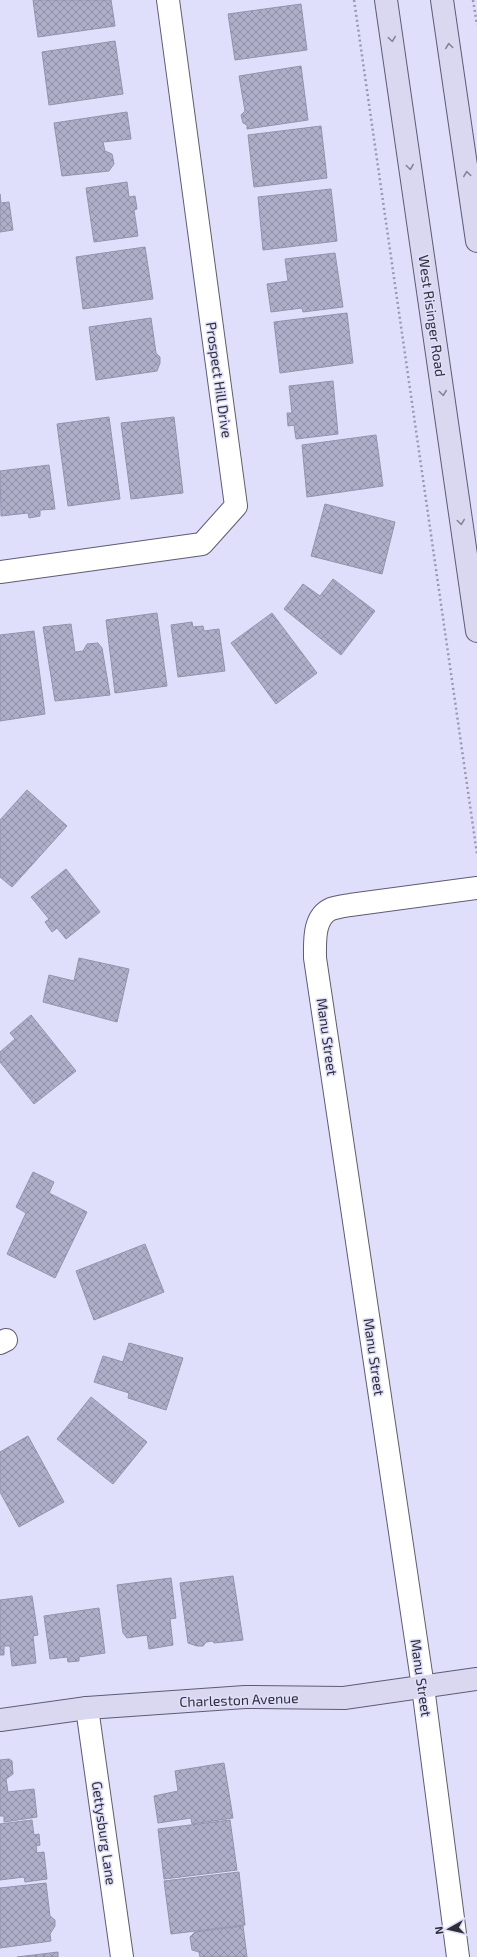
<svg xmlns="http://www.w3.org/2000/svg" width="477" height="1957" viewBox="0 0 477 1957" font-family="'Exo 2',sans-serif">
	<defs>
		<pattern id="building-cross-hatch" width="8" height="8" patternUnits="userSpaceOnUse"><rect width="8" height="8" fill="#aeaec9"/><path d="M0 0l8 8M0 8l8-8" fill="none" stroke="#8e8ea4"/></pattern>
	</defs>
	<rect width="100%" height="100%" fill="#dfdffb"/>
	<!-- building -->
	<g fill="url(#building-cross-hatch)" stroke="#9393ad">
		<path d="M 33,0 L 111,0 L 115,26 L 38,37 Z"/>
		<path d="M 301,4 L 307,50 L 235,60 L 228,14 Z"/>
		<path d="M 115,41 L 123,94 L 49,105 L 42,52 Z"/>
		<path d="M 301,66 L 308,120 L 247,129 L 247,125 L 243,123 L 241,115 L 245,111 L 239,76 Z"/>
		<path d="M 127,112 L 131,139 L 103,142 L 105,151 L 112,154 L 114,164 L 109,171 L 62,176 L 54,123 Z"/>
		<path d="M 321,126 L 327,178 L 254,187 L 248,135 Z"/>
		<path d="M 127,182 L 129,197 L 135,196 L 137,209 L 134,210 L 138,236 L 94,242 L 86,188 Z"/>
		<path d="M 331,189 L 337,241 L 263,250 L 258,197 Z"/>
		<path d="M 0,194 L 1,203 L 9,202 L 13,230 L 0,232 Z"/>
		<path d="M 145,247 L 153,299 L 83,309 L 76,257 Z"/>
		<path d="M 335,253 L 343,307 L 303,312 L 302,308 L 271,312 L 267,284 L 288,281 L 285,259 Z"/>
		<path d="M 347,313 L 353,363 L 280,373 L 274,322 Z"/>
		<path d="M 151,318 L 156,353 L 160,357 L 160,363 L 157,371 L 96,380 L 89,327 Z"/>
		<path d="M 333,381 L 338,434 L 296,439 L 294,425 L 288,426 L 287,413 L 292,413 L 289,386 Z"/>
		<path d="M 109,417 L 120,499 L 68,506 L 57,424 Z"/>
		<path d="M 174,417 L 183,493 L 131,499 L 121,423 Z"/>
		<path d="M 376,435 L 383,486 L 307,497 L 302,445 Z"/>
		<path d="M 49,465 L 55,509 L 40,510 L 40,516 L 29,518 L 28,513 L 1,516 L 0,471 Z"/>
		<path d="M 325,504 L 395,522 L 382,574 L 311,556 Z"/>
		<path d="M 333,579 L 375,611 L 341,655 L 284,609 L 303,584 L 320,596 Z"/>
		<path d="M 157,613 L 167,686 L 115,693 L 106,620 Z"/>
		<path d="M 272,613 L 317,673 L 276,704 L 231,643 Z"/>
		<path d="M 192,622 L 193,627 L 203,626 L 204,631 L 219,629 L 225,671 L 178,677 L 171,625 Z"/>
		<path d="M 71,624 L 75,652 L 83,651 L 87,644 L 98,643 L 102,648 L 110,695 L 55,701 L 43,627 Z"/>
		<path d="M 34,631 L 45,714 L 0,721 L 0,635 Z"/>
		<path d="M 27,790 L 67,826 L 12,887 L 0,877 L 0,820 Z"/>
		<path d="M 66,869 L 100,912 L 66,939 L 57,928 L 52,932 L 45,922 L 49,919 L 31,897 Z"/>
		<path d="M 79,958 L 129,969 L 117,1022 L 43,1002 L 49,975 L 74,981 Z"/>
		<path d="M 31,1015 L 76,1071 L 34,1104 L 0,1062 L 0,1052 L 15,1039 L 10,1033 Z"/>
		<path d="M 33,1172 L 54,1182 L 49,1193 L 87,1212 L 55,1278 L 7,1254 L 26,1213 L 16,1207 Z"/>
		<path d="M 145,1244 L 164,1292 L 94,1320 L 76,1271 Z"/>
		<path d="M 129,1343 L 183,1358 L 166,1410 L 128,1398 L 129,1393 L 94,1382 L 103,1356 L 123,1362 Z"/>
		<path d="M 91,1397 L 147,1442 L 113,1484 L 57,1439 Z"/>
		<path d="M 28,1436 L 64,1502 L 19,1527 L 0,1492 L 0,1452 Z"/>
		<path d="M 233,1576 L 243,1640 L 214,1643 L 213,1641 L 206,1642 L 203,1646 L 197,1646 L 188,1643 L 180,1583 Z"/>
		<path d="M 171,1578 L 176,1618 L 170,1619 L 173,1645 L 149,1649 L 147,1635 L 127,1638 L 123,1633 L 117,1585 Z"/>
		<path d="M 32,1596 L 38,1635 L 33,1636 L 36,1663 L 12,1666 L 10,1646 L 4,1646 L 4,1655 L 0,1655 L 0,1600 Z"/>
		<path d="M 99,1608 L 105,1653 L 79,1657 L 79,1661 L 68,1662 L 67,1657 L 50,1659 L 44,1616 Z"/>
		<path d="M 9,1759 L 12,1761 L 13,1774 L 6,1779 L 8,1792 L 34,1789 L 37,1817 L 4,1822 L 4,1816 L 0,1816 L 0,1760 Z"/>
		<path d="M 224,1763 L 233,1818 L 192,1824 L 191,1818 L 158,1823 L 154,1796 L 178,1791 L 175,1771 Z"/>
		<path d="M 32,1820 L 34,1835 L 39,1834 L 40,1845 L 36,1846 L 37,1853 L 44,1852 L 47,1879 L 25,1882 L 24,1877 L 0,1880 L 0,1824 Z"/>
		<path d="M 230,1820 L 237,1870 L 164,1879 L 158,1829 Z"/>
		<path d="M 239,1872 L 245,1925 L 171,1934 L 164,1881 Z"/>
		<path d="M 46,1883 L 50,1916 L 55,1920 L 55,1926 L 50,1934 L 51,1941 L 0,1948 L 0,1888 Z"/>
		<path d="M 243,1926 L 247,1957 L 200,1957 L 199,1952 L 192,1950 L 190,1937 L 195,1932 Z"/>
		<path d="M 58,1952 L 58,1957 L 17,1957 Z"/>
	</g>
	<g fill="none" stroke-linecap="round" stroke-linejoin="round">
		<!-- street casing -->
		<g stroke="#5d5c74" stroke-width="24">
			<g id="street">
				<path d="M 0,572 L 202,544 L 236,506 L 168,0"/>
				<path d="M 0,1343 L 6,1340"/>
				<path d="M 87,1708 L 122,1957"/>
				<path d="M 458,1957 L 423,1687 L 315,958 C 315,942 313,917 331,909 C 337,907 344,906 350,905 L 477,888"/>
			</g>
		</g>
		<!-- secondary casing -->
		<g stroke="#5d5c74" stroke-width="24">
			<g id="secondary">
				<path d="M 386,0 L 477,631"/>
				<path d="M 442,0 L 477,241"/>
				<path d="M 0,1720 L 87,1708 L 245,1697 L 344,1698 L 477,1679"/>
			</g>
		</g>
		<!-- path -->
		<g stroke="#9898ae" stroke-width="2.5" stroke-dasharray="2 3" stroke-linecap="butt">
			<path d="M 354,0 L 477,854"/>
			<path d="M 473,0 L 477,25"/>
		</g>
		<!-- street -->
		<use href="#street" stroke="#fff" stroke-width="22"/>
		<!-- secondary -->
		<use href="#secondary" stroke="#dad8f1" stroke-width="22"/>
	</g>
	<!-- one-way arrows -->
	<defs><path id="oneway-chevron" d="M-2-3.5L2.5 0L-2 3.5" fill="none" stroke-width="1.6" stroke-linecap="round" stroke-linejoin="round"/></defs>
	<g stroke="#848395">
		<use href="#oneway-chevron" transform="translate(392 39) rotate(82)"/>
		<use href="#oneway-chevron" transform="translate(449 46) rotate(-98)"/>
		<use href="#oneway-chevron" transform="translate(410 167) rotate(82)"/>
		<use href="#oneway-chevron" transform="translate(467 174) rotate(-98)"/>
		<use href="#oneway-chevron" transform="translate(443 393) rotate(82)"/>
		<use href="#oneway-chevron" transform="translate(461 522) rotate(82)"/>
	</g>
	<g text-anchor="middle" stroke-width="3" stroke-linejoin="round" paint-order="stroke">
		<!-- street labels -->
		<g font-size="14" fill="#2e2e39" stroke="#dfdffb">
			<text transform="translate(432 316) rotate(82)" y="5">West Risinger Road</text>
			<text transform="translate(219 380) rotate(82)" y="5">Prospect Hill Drive</text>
			<text transform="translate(327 1037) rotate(82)" y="5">Manu Street</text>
			<text transform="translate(374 1357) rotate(82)" y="5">Manu Street</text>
			<text transform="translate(421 1678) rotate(82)" y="5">Manu Street</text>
			<text transform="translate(239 1700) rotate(-2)" y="5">Charleston Avenue</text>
			<text transform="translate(104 1833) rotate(82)" y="5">Gettysburg Lane</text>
		</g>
	</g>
	<!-- north arrow -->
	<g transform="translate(449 1929) rotate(262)" stroke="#dfdffb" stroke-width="3" paint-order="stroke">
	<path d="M0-3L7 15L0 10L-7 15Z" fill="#2e2e39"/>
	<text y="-6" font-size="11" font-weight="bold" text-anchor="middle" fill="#2e2e39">N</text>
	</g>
</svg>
